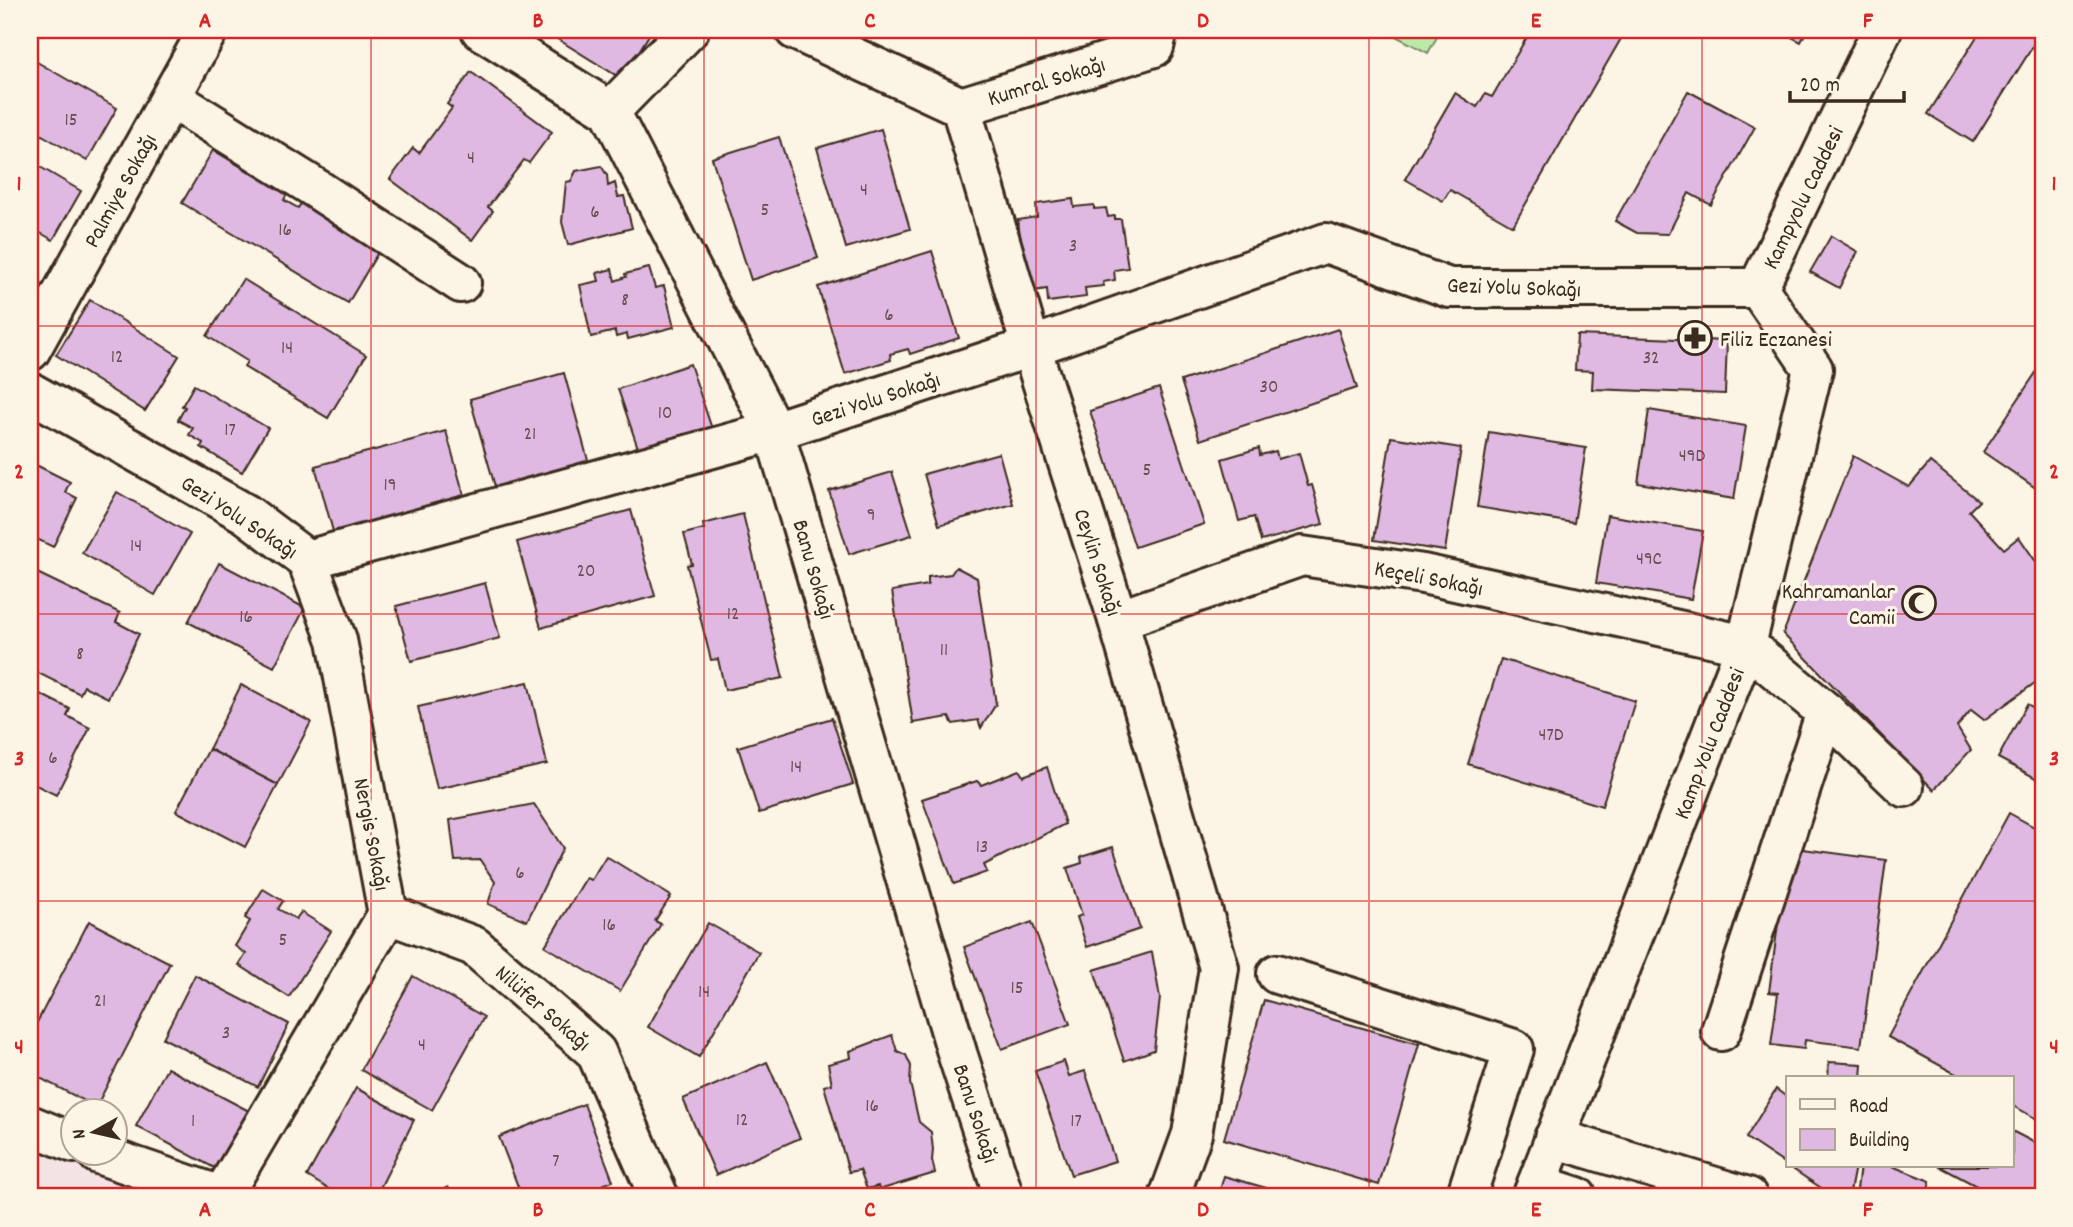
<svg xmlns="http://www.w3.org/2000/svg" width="2073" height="1227" viewBox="0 0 2073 1227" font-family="Dekko,sans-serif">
	<rect width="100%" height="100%" fill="#fcf5e5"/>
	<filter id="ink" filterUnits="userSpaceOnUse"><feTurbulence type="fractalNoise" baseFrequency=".0143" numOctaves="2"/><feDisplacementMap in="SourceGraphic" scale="14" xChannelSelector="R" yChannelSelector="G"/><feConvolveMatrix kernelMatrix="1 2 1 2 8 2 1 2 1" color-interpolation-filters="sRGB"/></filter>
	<g filter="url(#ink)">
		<!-- built -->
		<path fill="#f4e3e4" d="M 30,1135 L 195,1197 L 30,1197 Z"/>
		<!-- green -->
		<path fill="#bbeaa9" stroke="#7b8a64" stroke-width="2" d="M 1384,30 L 1441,30 L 1428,53 Z"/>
		<!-- building -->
		<g fill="#e0b9e2" stroke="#3b2a1e" stroke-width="2">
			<path d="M 543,30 L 652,30 L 622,79 Z"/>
			<path d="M 1531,30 L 1626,30 L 1513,226 L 1450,190 L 1443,201 L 1405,179 L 1455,93 L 1477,107 L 1485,94 L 1492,97 Z"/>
			<path d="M 1778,30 L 1807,30 L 1801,42 Z"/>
			<path d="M 1981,30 L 2025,30 L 2038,38 L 1973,142 L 1928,114 Z"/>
			<path d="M 30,58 L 117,108 L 87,161 L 30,128 Z"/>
			<path d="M 471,72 L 552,132 L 529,163 L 524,160 L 488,207 L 493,211 L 472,240 L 390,179 L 413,148 L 419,153 L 452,108 L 447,104 Z"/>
			<path d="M 1688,91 L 1755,127 L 1711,205 L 1689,193 L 1668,234 L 1637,233 L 1615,221 Z"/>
			<path d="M 881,129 L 910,229 L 846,248 L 817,148 Z"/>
			<path d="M 779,137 L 818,258 L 751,280 L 712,158 Z"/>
			<path d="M 213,150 L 287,194 L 284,200 L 298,208 L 302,202 L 380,249 L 348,303 L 182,203 Z"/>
			<path d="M 30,161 L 81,191 L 53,240 L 30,227 Z"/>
			<path d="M 601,166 L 607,175 L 608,186 L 615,183 L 618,197 L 624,196 L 632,228 L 568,245 L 562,222 L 566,182 L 571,181 L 576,171 Z"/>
			<path d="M 1073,199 L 1074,207 L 1094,205 L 1094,209 L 1106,208 L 1108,217 L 1115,216 L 1115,219 L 1121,219 L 1128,268 L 1114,270 L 1115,280 L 1103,282 L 1104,286 L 1085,288 L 1086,297 L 1048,302 L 1047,289 L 1027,292 L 1018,220 L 1037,217 L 1036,204 Z"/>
			<path d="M 1831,236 L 1858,252 L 1839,288 L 1810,272 Z"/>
			<path d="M 932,251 L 959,338 L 910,354 L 908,349 L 890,354 L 891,360 L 845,374 L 818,287 Z"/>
			<path d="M 649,268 L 655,288 L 664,286 L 674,327 L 628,339 L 627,334 L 616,337 L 615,331 L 591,337 L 580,285 L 599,281 L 597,273 L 612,269 L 615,281 L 626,277 L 625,274 Z"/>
			<path d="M 243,279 L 366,355 L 328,418 L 244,367 L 247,361 L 207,336 Z"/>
			<path d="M 90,300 L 179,356 L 145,411 L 56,355 Z"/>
			<path d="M 1338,329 L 1357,388 L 1200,440 L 1181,381 Z"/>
			<path d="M 1577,335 L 1727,341 L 1725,394 L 1592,389 L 1593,371 L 1575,370 Z"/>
			<path d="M 2043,362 L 2043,493 L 1983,452 Z"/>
			<path d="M 690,364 L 713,432 L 641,457 L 618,389 Z"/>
			<path d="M 564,373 L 589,464 L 496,490 L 470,399 Z"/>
			<path d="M 194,385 L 268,428 L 242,472 L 201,447 L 203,443 L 189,435 L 193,428 L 178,420 L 185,407 L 182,406 Z"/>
			<path d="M 1159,388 L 1204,524 L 1135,547 L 1090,411 Z"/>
			<path d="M 1649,410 L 1746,426 L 1734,499 L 1638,483 Z"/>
			<path d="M 446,431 L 465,499 L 334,535 L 315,466 Z"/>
			<path d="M 1489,432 L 1586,448 L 1574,523 L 1477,507 Z"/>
			<path d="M 1391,437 L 1461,448 L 1445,551 L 1374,540 Z"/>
			<path d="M 1259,448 L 1260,455 L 1276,451 L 1278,459 L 1299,453 L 1308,486 L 1312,485 L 1323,524 L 1261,541 L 1254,517 L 1239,521 L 1222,459 Z"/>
			<path d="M 999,453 L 1013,504 L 939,525 L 924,474 Z"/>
			<path d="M 1853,456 L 1909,487 L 1930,462 L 1979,501 L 1969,511 L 2004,549 L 2019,537 L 2043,572 L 2043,677 L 1984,720 L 1971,710 L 1957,727 L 1971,750 L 1934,790 L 1783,634 Z"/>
			<path d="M 30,462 L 70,482 L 65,492 L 77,498 L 53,547 L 33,537 L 30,543 Z"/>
			<path d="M 892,472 L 912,535 L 849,554 L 829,491 Z"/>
			<path d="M 117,492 L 190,534 L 155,595 L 82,553 Z"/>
			<path d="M 631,510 L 655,596 L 541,628 L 517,542 Z"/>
			<path d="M 743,514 L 783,678 L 725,690 L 718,659 L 711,660 L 687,565 L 692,564 L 684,534 L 704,529 L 703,524 Z"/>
			<path d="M 1607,515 L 1703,531 L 1691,599 L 1596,583 Z"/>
			<path d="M 219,563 L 305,608 L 274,667 L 188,622 Z"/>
			<path d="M 956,567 L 977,578 L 996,704 L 981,728 L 978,720 L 953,724 L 949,717 L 913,723 L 892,591 L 928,585 L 928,577 L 951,574 Z"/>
			<path d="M 33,571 L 120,613 L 116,622 L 139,634 L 108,698 L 84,686 L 80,694 L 30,669 L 30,577 Z"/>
			<path d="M 485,583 L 500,638 L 411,661 L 396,606 Z"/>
			<path d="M 1501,659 L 1635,701 L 1602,806 L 1468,764 Z"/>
			<path d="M 528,682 L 547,764 L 437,789 L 418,707 Z"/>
			<path d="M 241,685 L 311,722 L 278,785 L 209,749 Z"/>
			<path d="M 30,689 L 70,709 L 67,716 L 90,728 L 56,795 L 34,784 L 30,792 Z"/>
			<path d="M 2027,704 L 2043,713 L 2043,782 L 1998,758 Z"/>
			<path d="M 832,718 L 853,784 L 759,813 L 738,747 Z"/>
			<path d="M 209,749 L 278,785 L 245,847 L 176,811 Z"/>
			<path d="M 1047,767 L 1065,824 L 984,865 L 987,872 L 954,884 L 922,799 L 977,781 L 981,785 L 1019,770 L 1023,776 Z"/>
			<path d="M 534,804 L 563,848 L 527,921 L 488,904 L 495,882 L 480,860 L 455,861 L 450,820 Z"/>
			<path d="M 2009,813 L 2043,832 L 2043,1110 L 2035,1118 L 2012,1105 L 2012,1078 L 1963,1078 L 1888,1037 Z"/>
			<path d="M 1113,847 L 1140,929 L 1087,947 L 1077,917 L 1082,915 L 1067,868 L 1082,863 L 1081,857 Z"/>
			<path d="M 1788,847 L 1886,860 L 1861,1047 L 1805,1040 L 1804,1049 L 1771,1045 L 1778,993 L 1769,992 Z"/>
			<path d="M 606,856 L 671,896 L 655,921 L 661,924 L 620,991 L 545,946 L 586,878 L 591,880 Z"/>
			<path d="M 263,889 L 283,901 L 278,909 L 296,919 L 301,912 L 331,931 L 289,997 L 239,965 L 246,954 L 235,946 L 250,921 L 245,918 Z"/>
			<path d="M 89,921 L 170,963 L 96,1107 L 30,1073 L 30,1036 Z"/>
			<path d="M 1032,922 L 1070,1024 L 1002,1049 L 964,947 Z"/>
			<path d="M 708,923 L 759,952 L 699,1057 L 648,1027 Z"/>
			<path d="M 1152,952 L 1160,998 L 1154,1050 L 1124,1061 L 1094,970 Z"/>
			<path d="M 195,975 L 289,1024 L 258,1087 L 163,1038 Z"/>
			<path d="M 413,976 L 484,1017 L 432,1110 L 361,1070 Z"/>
			<path d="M 1264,1000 L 1419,1044 L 1379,1185 L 1224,1139 Z"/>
			<path d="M 892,1035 L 897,1051 L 906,1055 L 911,1066 L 910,1083 L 919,1122 L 931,1132 L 933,1150 L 932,1160 L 935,1173 L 879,1190 L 878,1186 L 867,1189 L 860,1170 L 849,1172 L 824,1086 L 832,1084 L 828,1064 L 851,1058 L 850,1051 Z"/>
			<path d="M 1064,1061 L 1069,1076 L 1085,1071 L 1115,1161 L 1071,1175 L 1035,1071 Z"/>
			<path d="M 767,1062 L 800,1138 L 716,1175 L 683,1099 Z"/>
			<path d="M 1829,1062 L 1862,1064 L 1861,1078 L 1819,1078 L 1828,1078 Z"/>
			<path d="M 167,1068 L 249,1111 L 218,1170 L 136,1126 Z"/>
			<path d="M 356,1088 L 414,1120 L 379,1190 L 368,1197 L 358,1197 L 347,1191 L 342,1197 L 307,1176 Z"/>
			<path d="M 1776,1089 L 1788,1098 L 1788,1166 L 1746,1138 Z"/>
			<path d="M 584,1104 L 613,1181 L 571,1197 L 522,1197 L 499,1137 Z"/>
			<path d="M 2043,1130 L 2043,1197 L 1997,1197 L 1939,1166 L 2012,1166 L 2012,1131 L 2037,1144 Z"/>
			<path d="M 1788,1166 L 1855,1166 L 1849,1197 L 1835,1197 Z"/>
			<path d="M 1860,1166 L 1892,1166 L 1930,1181 L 1927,1197 L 1856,1197 Z"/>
			<path d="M 1224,1176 L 1298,1197 L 1218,1197 Z"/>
			<path d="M 448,1187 L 453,1197 L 427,1197 Z"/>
		</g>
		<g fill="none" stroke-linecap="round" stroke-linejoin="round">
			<!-- minor casing -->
			<g stroke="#3b2a1e" stroke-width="44">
				<g id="minor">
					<path d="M 481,30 L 610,111 L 774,431 L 958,1056 L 1004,1197"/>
					<path d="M 795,30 L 961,107 L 1031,347 L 1118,620 L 1219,968 L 1192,1134 L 1169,1197"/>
					<path d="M 171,98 L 309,184 L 461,283"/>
					<path d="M 961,107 L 1154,47 L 1158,30"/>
					<path d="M 610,111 L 689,30"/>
					<path d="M 1758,288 L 1882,30"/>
					<path d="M 30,351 L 208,30"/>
					<path d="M 30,392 L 246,514 L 307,560 L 774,431 L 1031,347 L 1326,243 L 1449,288 L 1758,288"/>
					<path d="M 1118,620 L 1302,556 L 1423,574 L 1746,645 L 1826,712 L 1904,787"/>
					<path d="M 388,914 L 474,946 L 596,1052 L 659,1197"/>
					<path d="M 1277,974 L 1514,1049 L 1466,1197"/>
					<path d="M 1721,1031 L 1826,712"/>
					<path d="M 30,1125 L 74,1143"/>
					<path d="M 1554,1138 L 1748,1197"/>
					<path d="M 98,1154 L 224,1197"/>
					<path d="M 1537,1184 L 1577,1197"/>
					<path d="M 222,1196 L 388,914 L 337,640 L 307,560"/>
					<path d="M 1532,1197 L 1746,645 L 1813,369 L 1758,288"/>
				</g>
			</g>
			<!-- minor -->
			<use href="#minor" stroke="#fcf5e5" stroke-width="38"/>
		</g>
	</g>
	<!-- grid -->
	<path fill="none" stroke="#d62828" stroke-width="2" stroke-opacity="0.55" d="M 371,30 L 371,1197M 704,30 L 704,1197M 1036,30 L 1036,1197M 1369,30 L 1369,1197M 1702,30 L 1702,1197M 30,326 L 2043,326M 30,614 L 2043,614M 30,901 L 2043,901"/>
	<!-- icons -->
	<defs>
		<g id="pharmacy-ring" transform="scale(1.75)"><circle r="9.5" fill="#fcf5e5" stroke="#3b2a1e" stroke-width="1.5"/><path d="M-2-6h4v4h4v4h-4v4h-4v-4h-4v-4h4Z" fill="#3b2a1e"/></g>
		<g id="mosque-ring" transform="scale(1.75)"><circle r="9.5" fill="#fcf5e5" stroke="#3b2a1e" stroke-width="1.5"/><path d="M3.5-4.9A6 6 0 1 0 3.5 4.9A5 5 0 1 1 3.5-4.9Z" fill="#3b2a1e"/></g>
	</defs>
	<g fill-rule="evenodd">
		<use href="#pharmacy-ring" x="1695" y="338"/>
		<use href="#mosque-ring" x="1919" y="603"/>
	</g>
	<g text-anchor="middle" stroke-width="6" stroke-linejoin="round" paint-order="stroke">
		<!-- number labels -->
		<g font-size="19" fill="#644e4f">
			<text x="71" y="125">15</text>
			<text x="471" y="163">4</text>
			<text x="864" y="195">4</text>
			<text x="765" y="215">5</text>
			<text x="595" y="217">6</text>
			<text x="285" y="235">16</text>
			<text x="1073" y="251">3</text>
			<text x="625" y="305">8</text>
			<text x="889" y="320">6</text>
			<text x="287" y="353">14</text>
			<text x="117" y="362">12</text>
			<text x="1651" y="363">32</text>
			<text x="1269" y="392">30</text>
			<text x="665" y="418">10</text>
			<text x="230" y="435">17</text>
			<text x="530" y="439">21</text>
			<text x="1692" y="461">49D</text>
			<text x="1147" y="475">5</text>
			<text x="390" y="490">19</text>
			<text x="871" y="520">9</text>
			<text x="136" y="551">14</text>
			<text x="1649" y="564">49C</text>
			<text x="586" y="576">20</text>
			<text x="733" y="619">12</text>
			<text x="246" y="622">16</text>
			<text x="944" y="655">11</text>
			<text x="80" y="659">8</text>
			<text x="1551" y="740">47D</text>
			<text x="53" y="763">6</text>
			<text x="796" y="772">14</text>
			<text x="982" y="852">13</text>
			<text x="520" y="878">6</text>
			<text x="609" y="930">16</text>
			<text x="283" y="945">5</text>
			<text x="1017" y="993">15</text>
			<text x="704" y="997">14</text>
			<text x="100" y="1006">21</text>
			<text x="226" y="1038">3</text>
			<text x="422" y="1050">4</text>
			<text x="872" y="1111">16</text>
			<text x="742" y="1125">12</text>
			<text x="193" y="1126">1</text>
			<text x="1076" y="1126">17</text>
			<text x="556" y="1166">7</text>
		</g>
		<!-- street labels -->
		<g font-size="23" fill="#3b2a1e" stroke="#fcf5e5">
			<text transform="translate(1046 80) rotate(-17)" y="8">Kumral Sokağı</text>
			<text transform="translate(119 190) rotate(-61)" y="8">Palmiye Sokağı</text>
			<text transform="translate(1802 197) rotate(-64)" y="8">Kampyolu Caddesi</text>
			<text transform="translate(1514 286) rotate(2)" y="8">Gezi Yolu Sokağı</text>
			<text transform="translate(875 398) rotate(-18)" y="8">Gezi Yolu Sokağı</text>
			<text transform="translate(240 516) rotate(33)" y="8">Gezi Yolu Sokağı</text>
			<text transform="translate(1099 562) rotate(72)" y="8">Ceylin Sokağı</text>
			<text transform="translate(815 569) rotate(74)" y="8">Banu Sokağı</text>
			<text transform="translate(1429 577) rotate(11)" y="8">Keçeli Sokağı</text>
			<text transform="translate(1708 743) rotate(-69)" y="8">Kamp Yolu Caddesi</text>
			<text transform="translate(373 834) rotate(79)" y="8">Nergis Sokağı</text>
			<text transform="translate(544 1007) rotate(41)" y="8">Nilüfer Sokağı</text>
			<text transform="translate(977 1113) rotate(72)" y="8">Banu Sokağı</text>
		</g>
		<!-- poi labels -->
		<g font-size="23" fill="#3b2a1e" stroke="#fcf5e5" text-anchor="start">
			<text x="1720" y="346">Filiz Eczanesi</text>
			<text x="1895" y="598" text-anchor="end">Kahramanlar<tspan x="1895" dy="26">Camii</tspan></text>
		</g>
	</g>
	<!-- margin -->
	<rect width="2073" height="1227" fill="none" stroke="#fcf5e5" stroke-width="77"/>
	<!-- legend -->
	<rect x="1786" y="1076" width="228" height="91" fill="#fcf5e5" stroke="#afa495" stroke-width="2"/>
	<rect x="1800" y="1099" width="35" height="10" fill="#fcf5e5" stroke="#afa495" stroke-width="2"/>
	<text x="1849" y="1112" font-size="21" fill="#3b2a1e">Road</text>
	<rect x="1800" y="1129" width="35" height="21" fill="#e0b9e2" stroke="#afa495" stroke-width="2"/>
	<text x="1849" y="1146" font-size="21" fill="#3b2a1e">Building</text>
	<!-- north arrow -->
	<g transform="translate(94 1132) rotate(262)"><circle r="33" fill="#fcf5e5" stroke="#afa495" stroke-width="2"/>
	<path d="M0-5L12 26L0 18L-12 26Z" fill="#3b2a1e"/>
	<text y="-10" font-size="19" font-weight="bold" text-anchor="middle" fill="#3b2a1e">N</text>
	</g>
	<!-- scale -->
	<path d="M1790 91v10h114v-10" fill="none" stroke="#3b2a1e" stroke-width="3.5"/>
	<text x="1800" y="91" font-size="21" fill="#3b2a1e" stroke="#fcf5e5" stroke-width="5" paint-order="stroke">20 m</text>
	<rect x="38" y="38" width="1997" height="1150" fill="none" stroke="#d62828" stroke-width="2.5"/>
	<g font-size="23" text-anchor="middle" font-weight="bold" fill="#d62828">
		<text x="205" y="27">A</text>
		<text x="538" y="27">B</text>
		<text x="870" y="27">C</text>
		<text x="1203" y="27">D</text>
		<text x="1536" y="27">E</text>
		<text x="1868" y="27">F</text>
		<text x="19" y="190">1</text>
		<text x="2054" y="190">1</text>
		<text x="19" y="478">2</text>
		<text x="2054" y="478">2</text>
		<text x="19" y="765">3</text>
		<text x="2054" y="765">3</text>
		<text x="19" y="1053">4</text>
		<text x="2054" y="1053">4</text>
		<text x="205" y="1216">A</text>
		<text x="538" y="1216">B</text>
		<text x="870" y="1216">C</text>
		<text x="1203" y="1216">D</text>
		<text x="1536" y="1216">E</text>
		<text x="1868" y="1216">F</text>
	</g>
</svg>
